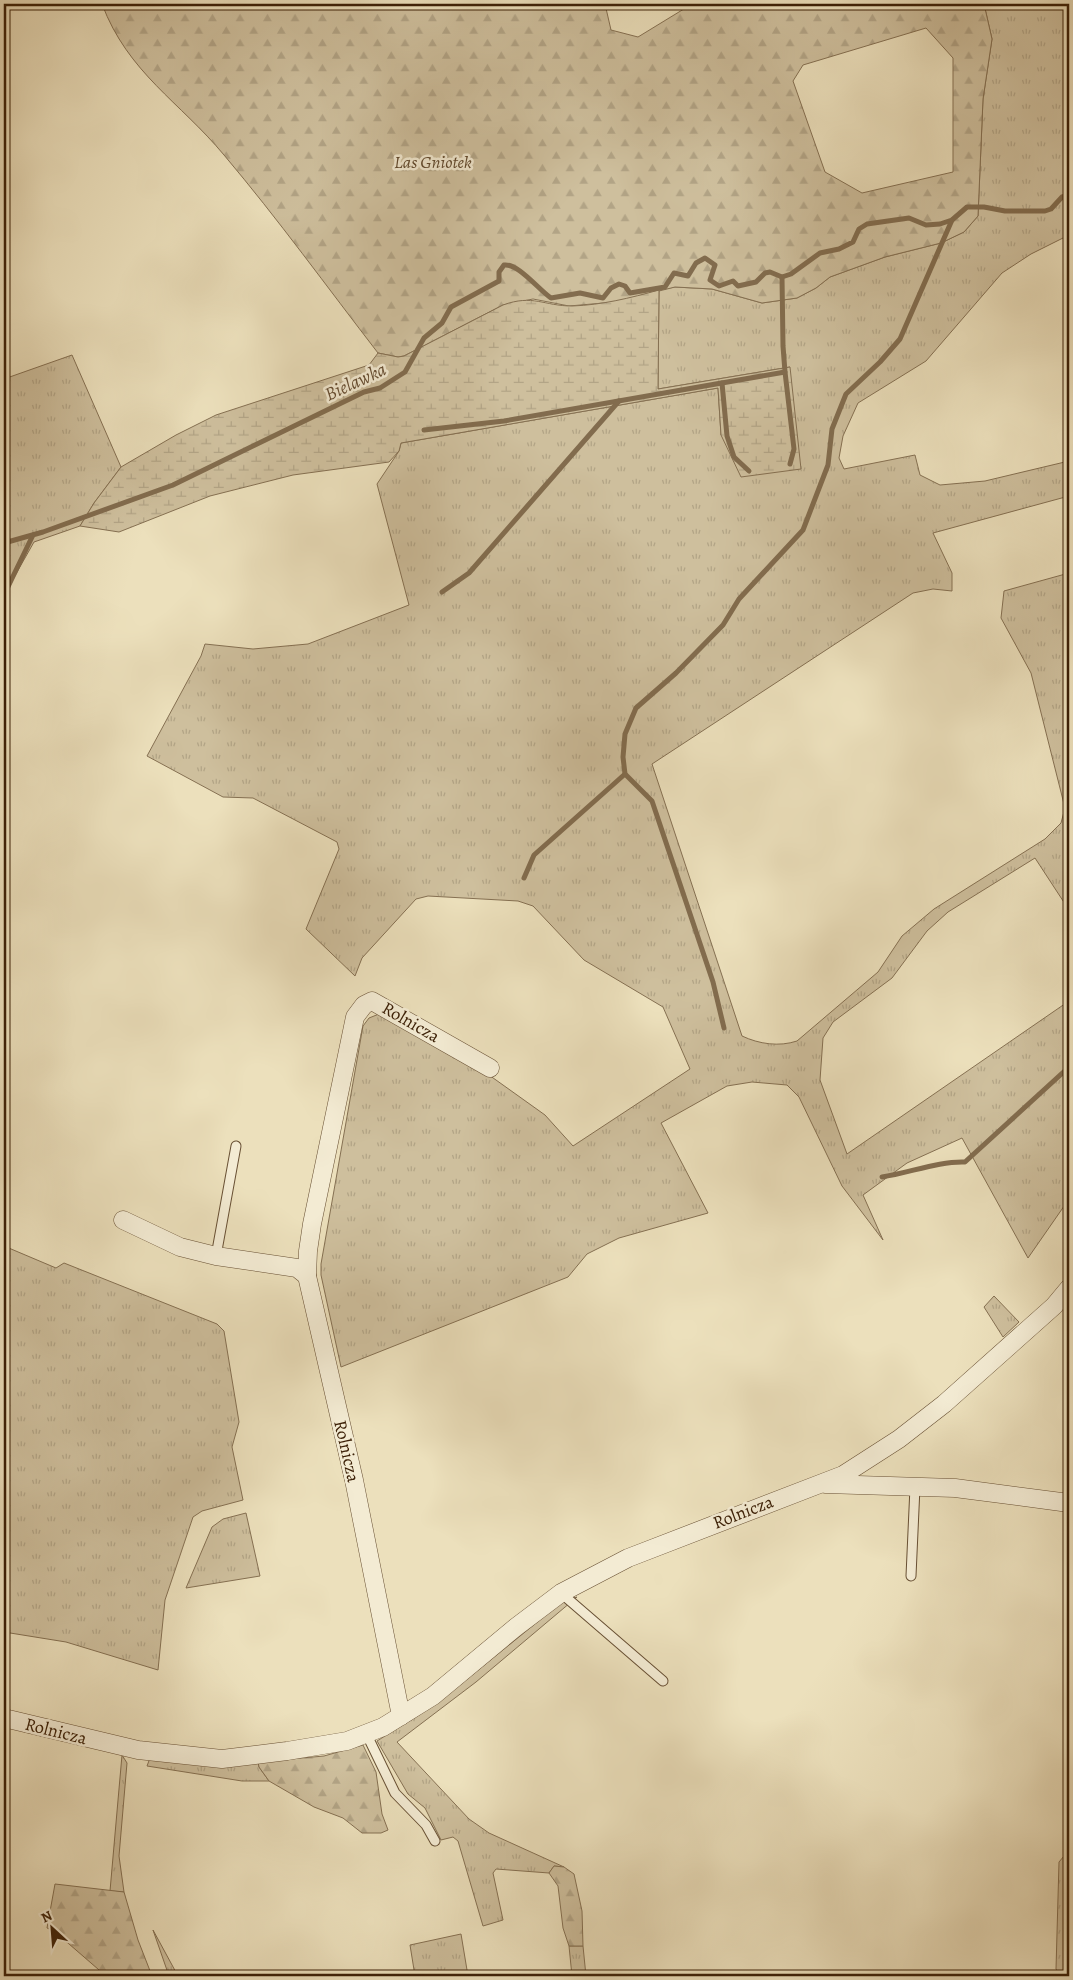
<svg xmlns="http://www.w3.org/2000/svg" width="1073" height="1980" viewBox="0 0 1073 1980" font-family="Alegreya,serif">
	<defs>
		<pattern id="grass-tufts" width="24" height="20" patternUnits="userSpaceOnUse" patternTransform="scale(1.25)"><rect width="24" height="20" fill="#cebf9d"/><path d="M3 7l-1-3M5 7V3M7 7l1-3M15 17l-1-3M17 17v-4M19 17l1-3" fill="none" stroke="#b2a486"/></pattern>
		<pattern id="forest-firs" width="22" height="20" patternUnits="userSpaceOnUse" patternTransform="scale(1.25)"><rect width="22" height="20" fill="#cebf9d"/><path d="M5 1l3.5 6h-7zM16 11l3.5 6h-7z" fill="#b2a486"/></pattern>
		<pattern id="wetland-marsh" width="20" height="14" patternUnits="userSpaceOnUse" patternTransform="scale(1.25)"><rect width="20" height="14" fill="#cebf9d"/><path d="M1 5h8M5 5V1M11 12h8M15 12V8" fill="none" stroke="#b2a486"/></pattern>
	</defs>
	<rect width="100%" height="100%" fill="#ece0bc"/>
	<filter id="stains"><feTurbulence type="fractalNoise" baseFrequency=".004" numOctaves="4"/><feColorMatrix values="0 0 0 0 .2 0 0 0 0 .09 0 0 0 0 .02 0 0 0 .5 -.17"/></filter>
	<radialGradient id="worn" r=".72"><stop offset=".6" stop-color="#630" stop-opacity="0"/><stop offset="1" stop-color="#630" stop-opacity=".3"/></radialGradient>
	<!-- grass -->
	<g fill="url(#grass-tufts)" stroke="#857052">
		<path d="M 984,4 L 1069,4 L 1069,235 L 1031,254 L 1002,273 L 926,361 L 858,403 L 843,436 L 839,458 L 844,469 L 915,455 L 920,475 L 940,485 L 985,481 L 1069,461 L 1069,496 L 933,533 L 952,573 L 952,591 L 933,589 L 913,593 L 652,764 L 742,1036 C 759,1044 779,1047 797,1041 L 878,972 L 902,936 L 934,909 L 1045,839 L 1061,823 L 1065,808 L 1031,673 L 1001,618 L 1004,591 L 1069,573 L 1069,910 L 1035,858 L 948,912 L 927,931 L 892,978 L 833,1022 L 823,1038 L 820,1080 L 847,1154 L 1069,1001 L 1069,1199 L 1028,1258 L 962,1138 L 907,1163 L 863,1195 L 883,1240 L 842,1186 L 799,1097 L 787,1085 L 752,1082 L 727,1086 L 661,1123 L 708,1213 L 619,1238 L 587,1254 L 568,1277 L 341,1367 L 321,1275 L 321,1264 L 363,1026 L 369,1018 L 379,1014 L 489,1075 L 545,1115 L 573,1146 L 690,1069 L 663,1007 L 584,960 L 533,906 L 518,901 L 428,896 L 416,899 L 362,958 L 355,976 L 306,929 L 339,849 L 337,842 L 253,798 L 223,797 L 147,756 L 201,656 L 205,644 L 253,649 L 308,644 L 409,605 L 377,484 L 399,451 L 401,443 L 718,388 L 721,435 L 790,367 L 658,389 L 659,290 L 675,287 L 712,289 L 762,303 L 797,298 L 816,288 L 830,277 L 885,257 L 941,243 L 964,232 L 978,216 L 983,99 L 992,39 Z"/>
		<path d="M 72,355 L 121,467 L 94,503 L 80,526 L 34,542 L 4,595 L 4,379 Z"/>
		<path d="M 4,1246 L 56,1268 L 64,1263 L 217,1324 L 224,1331 L 239,1422 L 232,1447 L 243,1500 L 202,1511 L 193,1517 L 165,1600 L 158,1670 L 66,1642 L 4,1632 Z"/>
		<path d="M 994,1296 L 1019,1322 L 1003,1337 L 984,1307 Z"/>
		<path d="M 246,1513 L 260,1576 L 186,1588 L 212,1527 L 223,1519 Z"/>
		<path d="M 577,1597 L 476,1682 L 397,1742 L 469,1819 L 489,1833 L 564,1867 L 554,1866 L 549,1873 L 496,1869 L 493,1873 L 503,1920 L 483,1926 L 458,1841 L 453,1837 L 441,1840 L 425,1808 L 408,1794 L 377,1741 L 419,1715 L 461,1684 L 562,1602 Z"/>
		<path d="M 122,1755 L 127,1763 L 119,1856 L 124,1892 L 110,1891 Z"/>
		<path d="M 150,1758 L 258,1762 L 259,1767 L 269,1781 L 242,1781 L 147,1766 Z"/>
		<path d="M 1069,1850 L 1069,1976 L 1060,1976 L 1056,1969 L 1059,1862 Z"/>
		<path d="M 153,1930 L 178,1976 L 169,1976 Z"/>
		<path d="M 461,1934 L 468,1976 L 415,1976 L 410,1945 Z"/>
		<path d="M 569,1946 L 583,1946 L 586,1976 L 572,1976 Z"/>
	</g>
	<!-- forest -->
	<g fill="url(#forest-firs)" stroke="#857052" fill-rule="evenodd">
		<path d="M 102,4 L 605,4 L 611,30 L 638,37 L 692,4 L 984,4 L 992,39 L 983,99 L 978,216 L 964,232 L 941,243 L 885,257 L 830,277 L 816,288 L 797,298 L 762,303 L 712,289 L 675,287 L 615,302 L 569,306 L 533,299 L 503,305 L 404,356 L 398,357 L 378,353 C 327,287 278,219 224,155 C 180,102 128,73 102,4 ZM 926,28 L 953,58 L 953,172 L 862,193 L 825,172 L 793,81 L 803,65 Z"/>
		<path d="M 363,1745 L 376,1772 L 382,1814 L 388,1830 L 381,1833 L 362,1833 L 343,1818 L 314,1807 L 269,1781 L 259,1767 L 258,1762 L 324,1756 Z"/>
		<path d="M 554,1866 L 564,1867 L 574,1874 L 582,1911 L 583,1946 L 569,1946 L 563,1928 L 558,1886 L 549,1873 Z"/>
		<path d="M 55,1884 L 124,1892 L 138,1940 L 152,1976 L 106,1976 L 54,1931 L 47,1928 Z"/>
	</g>
	<!-- wetland -->
	<path fill="url(#wetland-marsh)" stroke="#857052" d="M 659,290 L 658,389 L 790,367 L 801,469 L 741,477 L 721,435 L 718,388 L 401,443 L 399,451 L 389,462 L 293,475 L 210,496 L 119,532 L 80,526 L 94,503 L 121,467 L 176,435 L 216,415 L 369,365 L 378,353 L 398,357 L 404,356 L 503,305 C 533,294 544,306 572,306 C 602,305 630,298 659,290 Z"/>
	<g fill="none" stroke-linecap="round" stroke-linejoin="round">
		<!-- stream -->
		<g stroke="#826c4e" stroke-width="5">
			<path d="M 785,372 L 794,449 L 790,464"/>
			<path d="M 722,383 L 727,436 L 734,457 L 749,471"/>
			<path d="M 424,430 L 504,421 L 785,372 L 783,346 L 782,277"/>
			<path d="M 4,543 L 43,532 L 173,485 L 364,392 L 380,388 L 405,372 L 424,338 L 442,323 L 451,307 L 499,281 L 499,272 L 504,265 C 518,263 538,289 551,298 L 580,293 L 603,298 L 611,288 L 619,284 L 625,286 L 630,293 L 665,287 L 674,273 L 688,276 L 696,263 L 705,258 L 715,265 L 710,280 L 719,286 L 733,281 L 738,286 L 756,282 L 765,273 L 770,272 L 782,277 L 791,274 L 820,253 L 839,249 L 853,242 L 859,229 L 867,224 L 909,218 L 926,225 L 940,224 L 952,220 L 967,207 L 984,207 L 1005,211 L 1045,211 L 1051,209 L 1062,197 L 1069,195"/>
			<path d="M 442,592 L 469,573 L 619,401"/>
			<path d="M 4,595 L 33,535"/>
			<path d="M 524,878 L 534,855 L 625,774"/>
			<path d="M 724,1028 L 713,982 L 652,801 L 625,774 L 623,757 L 625,734 L 636,708 L 676,673 L 723,625 L 739,599 L 803,530 L 828,465 L 832,429 L 846,394 L 880,362 L 900,339 L 952,220"/>
			<path d="M 882,1177 C 909,1173 939,1161 965,1162 L 1069,1067"/>
		</g>
		<!-- lane casing -->
		<g stroke="#685034" stroke-width="11">
			<g id="lane">
				<path d="M 216,1256 L 236,1146"/>
				<path d="M 911,1576 L 915,1487"/>
				<path d="M 561,1593 L 663,1681"/>
				<path d="M 366,1733 L 395,1793 L 426,1825 L 435,1841"/>
			</g>
		</g>
		<!-- street casing -->
		<g stroke="#685034" stroke-width="19">
			<g id="street">
				<path d="M 123,1220 L 180,1247 L 216,1256 L 297,1268 L 307,1276 L 354,1480 L 401,1716"/>
				<path d="M 307,1276 L 308,1251 L 312,1224 L 355,1017 L 364,1005 L 372,1001 L 490,1068"/>
				<path d="M 825,1484 L 955,1488 L 1069,1503"/>
				<path d="M 4,1718 L 138,1750 L 222,1759 L 287,1751 L 347,1741 L 383,1727 L 433,1696 L 516,1627 L 561,1593 L 628,1558 L 843,1475 L 899,1439 L 944,1404 L 1054,1306 L 1069,1288"/>
			</g>
		</g>
		<!-- lane -->
		<use href="#lane" stroke="#f3ebd3" stroke-width="9"/>
		<!-- street -->
		<use href="#street" stroke="#f3ebd3" stroke-width="18"/>
	</g>
	<g text-anchor="middle" stroke-width="5" stroke-linejoin="round" paint-order="stroke">
		<!-- park labels -->
		<g font-size="18" font-style="italic" fill="#60482c" stroke="#f3ebd3">
			<text x="433" y="168">Las Gniotek</text>
		</g>
		<!-- street labels -->
		<g font-size="18" fill="#3c2007" stroke="#f3ebd3">
			<text transform="translate(411 1022) rotate(30)" y="6">Rolnicza</text>
			<text transform="translate(347 1451) rotate(77)" y="6">Rolnicza</text>
			<text transform="translate(743 1512) rotate(-21)" y="6">Rolnicza</text>
			<text transform="translate(56 1731) rotate(14)" y="6">Rolnicza</text>
		</g>
		<!-- water labels -->
		<g font-size="19" font-style="italic" fill="#654c31" stroke="#f3ebd3">
			<text transform="translate(355 381) rotate(-25)" y="7">Bielawka</text>
		</g>
	</g>
	<!-- margin -->
	<rect width="1073" height="1980" fill="none" stroke="#ece0bc" stroke-width="20"/>
	<rect x="5" y="5" width="1063" height="1970" fill="none" stroke="#3c2007" stroke-width="2.5"/>
	<rect x="10" y="10" width="1053" height="1960" fill="none" stroke="#3c2007"/>
	<!-- north arrow -->
	<g transform="translate(52 1928) rotate(334)" stroke="#f3ebd3" stroke-width="4" paint-order="stroke">
	<path d="M0-4L9 19L0 12L-9 19Z" fill="#3c2007"/>
	<text y="-8" font-size="14" font-weight="bold" text-anchor="middle" fill="#3c2007">N</text>
	</g>
	<rect width="100%" height="100%" filter="url(#stains)"/>
	<rect width="100%" height="100%" fill="url(#worn)"/>
</svg>
